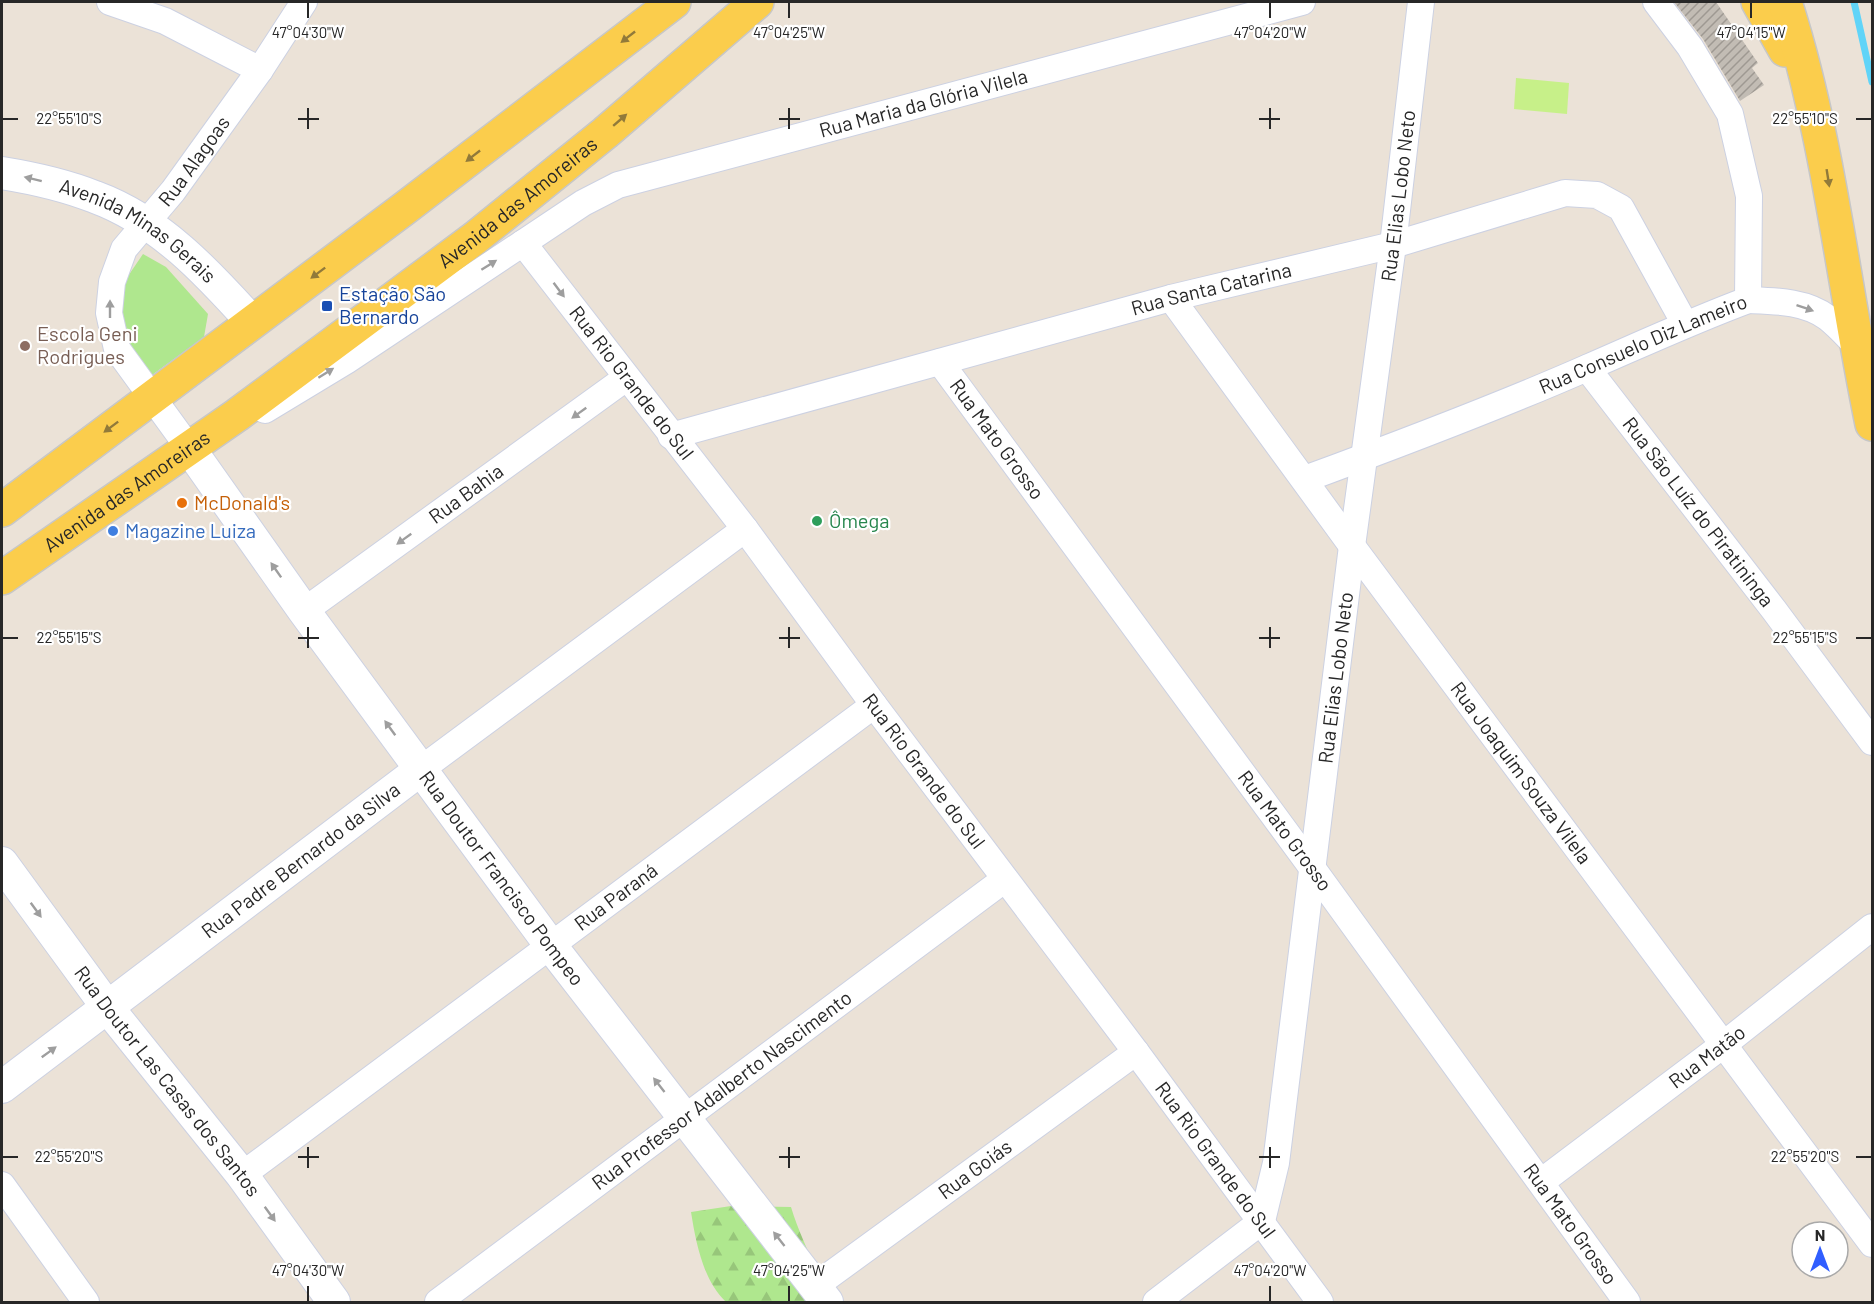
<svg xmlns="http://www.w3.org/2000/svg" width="1874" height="1304" viewBox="0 0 1874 1304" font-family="Barlow,sans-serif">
	<defs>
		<pattern id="forest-firs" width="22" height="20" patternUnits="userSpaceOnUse" patternTransform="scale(1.5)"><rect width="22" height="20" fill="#afe78e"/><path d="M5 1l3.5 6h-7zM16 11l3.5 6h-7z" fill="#97c67a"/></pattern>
		<pattern id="building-hatch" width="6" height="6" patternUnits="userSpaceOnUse" patternTransform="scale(1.5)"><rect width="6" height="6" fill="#c2bcb4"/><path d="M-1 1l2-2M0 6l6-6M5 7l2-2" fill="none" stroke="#9e9992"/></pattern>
	</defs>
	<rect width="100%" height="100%" fill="#ebe2d7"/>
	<!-- forest -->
	<path fill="url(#forest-firs)" d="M 731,1206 L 791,1207 C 801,1240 818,1270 830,1302 L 726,1302 C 703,1280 696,1243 691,1212 Z"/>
	<!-- park -->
	<path fill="#afe78e" d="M 143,254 L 166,267 L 208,314 L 204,337 L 152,375 L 124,342 L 118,316 L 124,282 Z"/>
	<!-- pitch -->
	<path fill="#c7f089" d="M 1516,78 L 1569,83 L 1567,114 L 1514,109 Z"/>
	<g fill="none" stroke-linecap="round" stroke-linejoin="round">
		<!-- stream -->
		<path stroke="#60d4f8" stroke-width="7" d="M 1854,2 L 1872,82"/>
	</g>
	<!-- building -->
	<path fill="url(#building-hatch)" d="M 1674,2 L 1716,2 L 1758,63 L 1752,68 L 1764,85 L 1740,101 L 1703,39 Z"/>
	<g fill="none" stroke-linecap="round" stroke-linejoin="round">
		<!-- minor casing -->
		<g stroke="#ccd1e2" stroke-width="28">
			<g id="minor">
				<path d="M 110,2 L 165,21 L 260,70"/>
				<path id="s1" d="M 523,243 L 745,529 L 874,705 L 1136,1052 L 1320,1302"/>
				<path id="s2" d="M 1171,298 L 1352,546 L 1872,1244"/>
				<path d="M 1748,300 C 1775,301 1806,301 1828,318 C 1838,326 1847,336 1855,344"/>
				<path id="s3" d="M 940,362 L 1313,869 L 1627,1302"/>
				<path id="s4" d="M 1587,368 L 1774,610 L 1872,742"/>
				<path id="s5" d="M 265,410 L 346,361 L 583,203 L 618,185 L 1302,2"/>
				<path id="s6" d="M 671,436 L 1171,298 L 1393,245 L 1565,193 L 1597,195 L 1621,208 L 1685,324"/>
				<path id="s7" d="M 189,448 L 117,349 L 109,313 L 112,282 L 124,249 L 173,191 L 260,70 L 304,2"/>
				<path id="s8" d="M 1305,479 C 1400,444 1496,408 1589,367 C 1642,344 1694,320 1748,300 L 1749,196 L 1730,114 L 1690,47 L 1656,2"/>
				<path id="s9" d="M 304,611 L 626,378"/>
				<path d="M 420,770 L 745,529"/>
				<path id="s10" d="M 242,1175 L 874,705"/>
				<path id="s11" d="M 1541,1182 L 1723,1045 L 1872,927"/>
				<path d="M 2,1185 L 86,1302"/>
				<path id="s12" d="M 815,1286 L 1136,1052"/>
				<path id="s13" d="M 438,1302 L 1005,879"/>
				<path id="s14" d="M 1156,1302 L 1262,1221 L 1276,1163 L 1352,546 L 1393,245 L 1421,2"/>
			</g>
		</g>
		<!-- tertiary casing -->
		<g stroke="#ccd1e2" stroke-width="34">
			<g id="tertiary">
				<path id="s15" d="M 2,173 C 33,178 65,185 95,197 C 160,221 207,272 252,322"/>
				<path id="s16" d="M 189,448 L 304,611 L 551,946 L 827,1302"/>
				<path id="s17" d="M 2,863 L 108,1008 L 242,1175 L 334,1302"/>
				<path id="s18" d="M 2,1087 L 420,770"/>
			</g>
		</g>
		<!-- primary casing -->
		<g stroke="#c7c7c7" stroke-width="36">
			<g id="primary">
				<path d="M 1758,2 L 1785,50"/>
				<path d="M 1785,2 C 1829,139 1843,284 1872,424"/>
				<path d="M 2,510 L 405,208 L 674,2"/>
				<path id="s19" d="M 2,578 L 237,415 L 475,238 L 605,133 L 757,2"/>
			</g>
		</g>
		<!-- minor -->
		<use href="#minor" stroke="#fff" stroke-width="26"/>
		<!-- tertiary -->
		<use href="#tertiary" stroke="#fff" stroke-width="32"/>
		<!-- primary -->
		<use href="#primary" stroke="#fbcd4c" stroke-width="33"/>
	</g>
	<!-- one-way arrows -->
	<defs><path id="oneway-solid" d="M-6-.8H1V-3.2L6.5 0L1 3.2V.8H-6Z" transform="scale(1.5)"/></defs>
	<g fill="#917a3a">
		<use href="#oneway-solid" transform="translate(628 37) rotate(142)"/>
		<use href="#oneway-solid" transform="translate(620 120) rotate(-41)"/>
		<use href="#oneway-solid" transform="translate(473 156) rotate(142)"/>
		<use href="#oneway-solid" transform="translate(1828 178) rotate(81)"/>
		<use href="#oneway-solid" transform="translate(318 273) rotate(143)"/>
		<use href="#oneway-solid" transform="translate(111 427) rotate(143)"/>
	</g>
	<g fill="#9e9e9e">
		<use href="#oneway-solid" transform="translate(33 179) rotate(-166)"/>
		<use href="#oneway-solid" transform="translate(489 265) rotate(-32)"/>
		<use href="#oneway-solid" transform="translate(559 290) rotate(53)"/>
		<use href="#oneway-solid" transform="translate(1805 308) rotate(19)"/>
		<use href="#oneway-solid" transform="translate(110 309) rotate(-90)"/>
		<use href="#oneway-solid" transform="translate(326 373) rotate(-32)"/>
		<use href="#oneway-solid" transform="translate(579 413) rotate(144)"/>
		<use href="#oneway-solid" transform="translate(404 539) rotate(144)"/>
		<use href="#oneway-solid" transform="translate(276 570) rotate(-125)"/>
		<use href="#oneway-solid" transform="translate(390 728) rotate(-126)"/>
		<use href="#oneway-solid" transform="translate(36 910) rotate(54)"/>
		<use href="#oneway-solid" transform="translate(49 1052) rotate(-36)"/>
		<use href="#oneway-solid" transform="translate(659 1085) rotate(-128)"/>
		<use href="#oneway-solid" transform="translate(270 1214) rotate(54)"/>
		<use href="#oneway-solid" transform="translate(779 1239) rotate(-128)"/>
	</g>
	<!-- ticks -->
	<path fill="none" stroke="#272727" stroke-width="2" d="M 308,3 L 308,18M 789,3 L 789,18M 1270,3 L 1270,18M 1751,3 L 1751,18M 308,108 L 308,129M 789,108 L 789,129M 1270,108 L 1270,129M 3,119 L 18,119M 298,119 L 319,119M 779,119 L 800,119M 1259,119 L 1280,119M 1856,119 L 1871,119M 308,627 L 308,648M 789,627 L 789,648M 1270,627 L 1270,648M 3,638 L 18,638M 298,638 L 319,638M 779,638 L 800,638M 1259,638 L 1280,638M 1856,638 L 1871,638M 308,1147 L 308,1168M 789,1147 L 789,1168M 1270,1147 L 1270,1168M 3,1157 L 18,1157M 298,1157 L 319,1157M 779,1157 L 800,1157M 1259,1157 L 1280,1157M 1856,1157 L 1871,1157M 308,1286 L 308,1301M 789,1286 L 789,1301M 1270,1286 L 1270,1301"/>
	<!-- markers -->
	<rect fill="#1a4fb4" stroke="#fff" stroke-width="2" x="321" y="300" width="12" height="12" rx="3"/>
	<circle fill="#8d6e63" stroke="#fff" stroke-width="2" cx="25" cy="346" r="6"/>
	<circle fill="#e8710a" stroke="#fff" stroke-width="2" cx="182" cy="503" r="6"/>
	<circle fill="#2e9e5b" stroke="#fff" stroke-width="2" cx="817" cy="521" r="6"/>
	<circle fill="#3f7fe0" stroke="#fff" stroke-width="2" cx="113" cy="531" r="6"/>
	<g text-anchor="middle" stroke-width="4.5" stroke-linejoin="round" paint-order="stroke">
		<!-- street labels -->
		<g font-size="20" fill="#272727" stroke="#fff">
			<text dy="7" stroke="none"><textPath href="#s5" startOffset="735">Rua Maria da Glória Vilela</textPath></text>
			<text dy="7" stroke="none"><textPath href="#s7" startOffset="338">Rua Alagoas</textPath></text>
			<text dy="7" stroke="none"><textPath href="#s14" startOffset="1168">Rua Elias Lobo Neto</textPath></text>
			<text dy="7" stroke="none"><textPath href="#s19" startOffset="638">Avenida das Amoreiras</textPath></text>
			<text dy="7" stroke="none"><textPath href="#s15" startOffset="150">Avenida Minas Gerais</textPath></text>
			<text dy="7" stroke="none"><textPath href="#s6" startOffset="560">Rua Santa Catarina</textPath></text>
			<text dy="7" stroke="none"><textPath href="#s8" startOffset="364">Rua Consuelo Diz Lameiro</textPath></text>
			<text dy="7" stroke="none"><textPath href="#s1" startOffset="177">Rua Rio Grande do Sul</textPath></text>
			<text dy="7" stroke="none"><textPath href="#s3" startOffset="96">Rua Mato Grosso</textPath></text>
			<text dy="7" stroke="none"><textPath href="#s19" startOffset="152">Avenida das Amoreiras</textPath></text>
			<text dy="7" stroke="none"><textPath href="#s9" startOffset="200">Rua Bahia</textPath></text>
			<text dy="7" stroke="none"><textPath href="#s4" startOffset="182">Rua São Luíz do Piratininga</textPath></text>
			<text dy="7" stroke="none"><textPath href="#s14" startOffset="682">Rua Elias Lobo Neto</textPath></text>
			<text dy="7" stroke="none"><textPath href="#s1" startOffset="663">Rua Rio Grande do Sul</textPath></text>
			<text dy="7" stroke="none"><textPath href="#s2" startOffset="590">Rua Joaquim Souza Vilela</textPath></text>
			<text dy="7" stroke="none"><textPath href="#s3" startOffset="582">Rua Mato Grosso</textPath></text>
			<text dy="7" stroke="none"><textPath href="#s18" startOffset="375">Rua Padre Bernardo da Silva</textPath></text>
			<text dy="7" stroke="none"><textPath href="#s16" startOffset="532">Rua Doutor Francisco Pompeo</textPath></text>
			<text dy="7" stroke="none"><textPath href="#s10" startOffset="466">Rua Paraná</textPath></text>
			<text dy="7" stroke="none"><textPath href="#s11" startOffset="208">Rua Matão</textPath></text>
			<text dy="7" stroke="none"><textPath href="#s17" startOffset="274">Rua Doutor Las Casas dos Santos</textPath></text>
			<text dy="7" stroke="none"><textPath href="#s13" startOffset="354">Rua Professor Adalberto Nascimento</textPath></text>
			<text dy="7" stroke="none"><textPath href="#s1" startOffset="1149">Rua Rio Grande do Sul</textPath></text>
			<text dy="7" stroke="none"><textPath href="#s12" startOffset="198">Rua Goiás</textPath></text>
			<text dy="7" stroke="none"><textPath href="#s3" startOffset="1068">Rua Mato Grosso</textPath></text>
		</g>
		<!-- transit labels -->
		<g font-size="20" fill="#164399" stroke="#fff" text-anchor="start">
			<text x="339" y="301">Estação São<tspan x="339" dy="23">Bernardo</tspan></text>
		</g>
		<!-- education labels -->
		<g font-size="20" fill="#785e54" stroke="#fff" text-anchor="start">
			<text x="37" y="341">Escola Geni<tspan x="37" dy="23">Rodrigues</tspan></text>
		</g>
		<!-- food labels -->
		<g font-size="20" fill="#c56008" stroke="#fff" text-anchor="start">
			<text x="194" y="510">McDonald's</text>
		</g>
		<!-- leisure labels -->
		<g font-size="20" fill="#27864d" stroke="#fff" text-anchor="start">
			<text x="829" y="528">Ômega</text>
		</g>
		<!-- shop labels -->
		<g font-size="20" fill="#366cbe" stroke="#fff" text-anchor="start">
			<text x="125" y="538">Magazine Luiza</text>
		</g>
	</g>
	<g font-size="15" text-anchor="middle" fill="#272727" stroke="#fff" stroke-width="4.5" stroke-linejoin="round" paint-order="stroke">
		<text x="308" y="38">47°04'30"W</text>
		<text x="789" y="38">47°04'25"W</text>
		<text x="1270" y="38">47°04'20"W</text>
		<text x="1751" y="38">47°04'15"W</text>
		<text x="69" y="124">22°55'10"S</text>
		<text x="1805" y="124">22°55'10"S</text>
		<text x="69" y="643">22°55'15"S</text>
		<text x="1805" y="643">22°55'15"S</text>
		<text x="69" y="1162">22°55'20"S</text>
		<text x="1805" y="1162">22°55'20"S</text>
		<text x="308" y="1276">47°04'30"W</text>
		<text x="789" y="1276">47°04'25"W</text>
		<text x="1270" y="1276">47°04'20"W</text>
	</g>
	<!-- border -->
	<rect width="1874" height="1304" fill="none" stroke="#272727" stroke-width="6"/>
	<!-- north arrow -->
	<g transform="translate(1820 1250)"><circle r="28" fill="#ffffff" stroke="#a9a9a9" stroke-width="1.5"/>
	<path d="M0-4.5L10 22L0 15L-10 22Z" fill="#305eff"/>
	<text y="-9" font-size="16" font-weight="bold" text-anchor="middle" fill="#272727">N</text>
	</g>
</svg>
